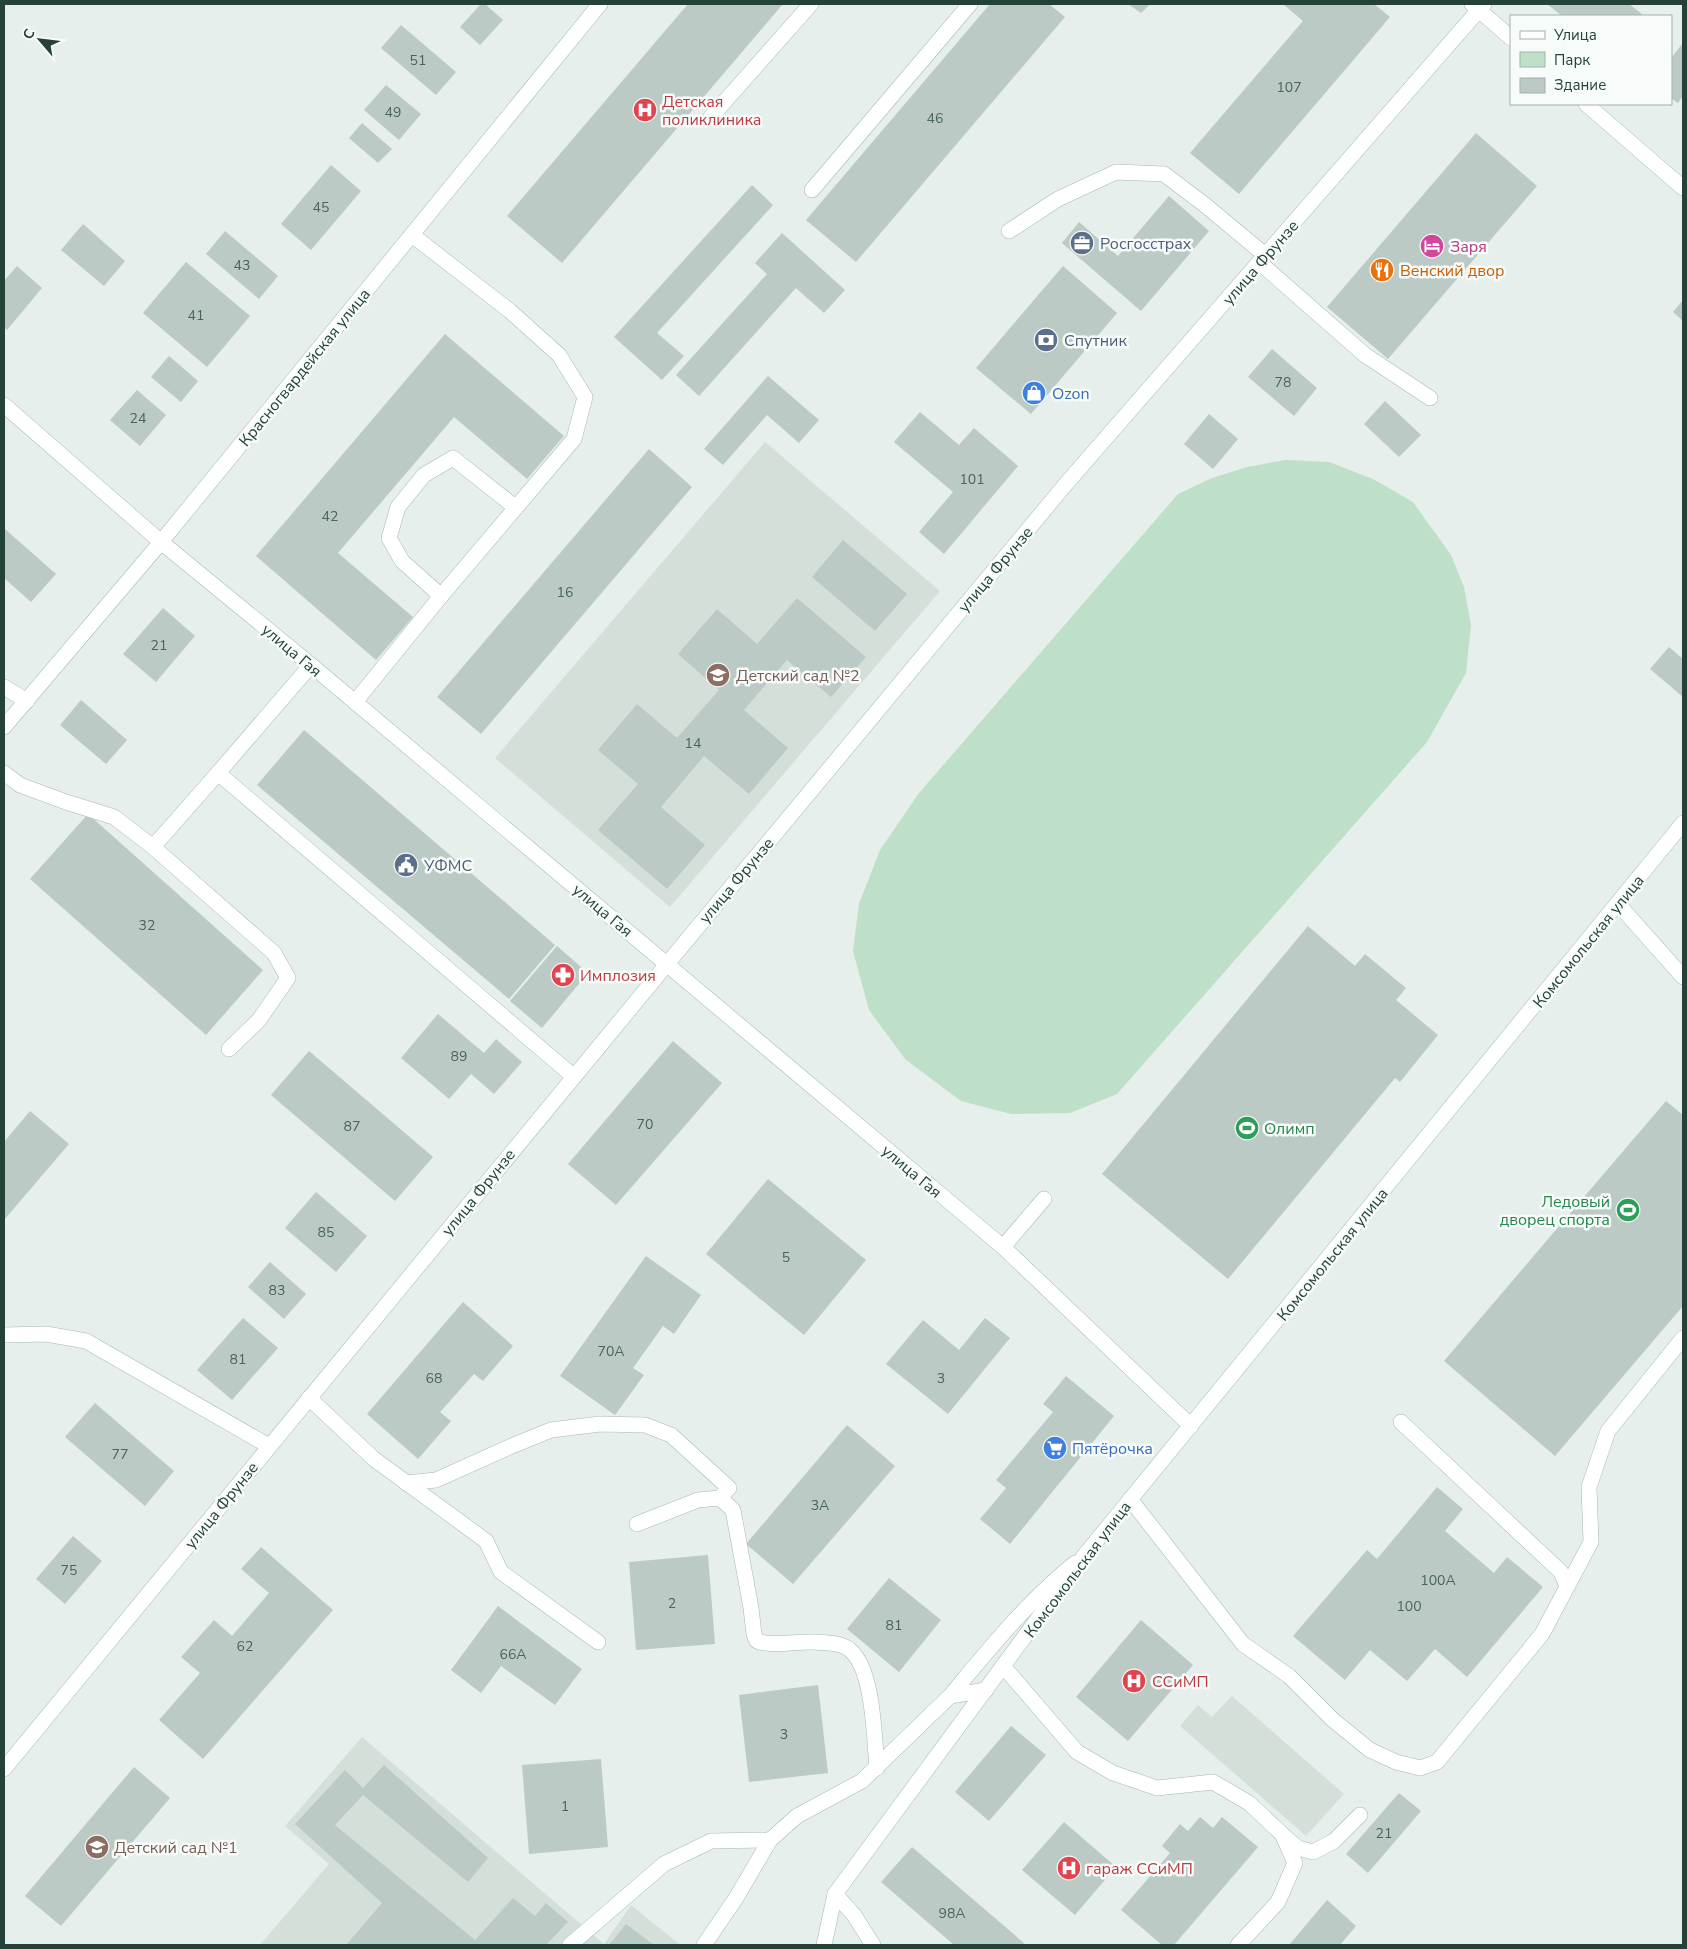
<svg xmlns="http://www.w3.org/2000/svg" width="1687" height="1949" viewBox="0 0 1687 1949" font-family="'Nunito Sans',sans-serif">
	<rect width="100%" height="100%" fill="#e6efeb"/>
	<!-- built -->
	<g fill="#d4dfda">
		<path d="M 765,442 L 940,591 L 670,907 L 495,758 Z"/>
		<path d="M 1232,1696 L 1344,1794 L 1306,1836 L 1180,1726 L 1198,1705 L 1212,1717 Z"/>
		<path d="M 362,1737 L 604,1944 L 631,1905 L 679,1944 L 678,1945 L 260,1945 L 329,1864 L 285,1826 Z"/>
	</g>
	<!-- green -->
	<path fill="#bfe0c8" d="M 1286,460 L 1329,462 L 1373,479 L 1413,502 L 1451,555 L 1464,587 L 1471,625 L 1466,673 L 1427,742 L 1117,1094 L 1070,1113 L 1011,1114 L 961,1101 L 905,1059 L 869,1010 L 853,951 L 859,904 L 880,850 L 919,793 L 1178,494 L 1212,478 L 1247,467 Z"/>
	<!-- building -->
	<g fill="#bbcac4">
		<path d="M 481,4 L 485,4 L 503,20 L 480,45 L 460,27 Z"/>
		<path d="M 688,4 L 783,4 L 562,263 L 507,216 Z"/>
		<path d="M 990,4 L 1049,4 L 1065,17 L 856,262 L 806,220 Z"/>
		<path d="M 1128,4 L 1150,4 L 1141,13 Z"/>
		<path d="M 1283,4 L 1374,4 L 1390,17 L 1239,194 L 1190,153 L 1303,21 Z"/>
		<path d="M 1547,4 L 1629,4 L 1642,14 L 1640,16 L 1562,16 Z"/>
		<path d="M 401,25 L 456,72 L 436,95 L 381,48 Z"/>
		<path d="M 1683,43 L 1683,96 L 1678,103 L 1671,98 L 1671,58 Z"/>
		<path d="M 386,85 L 421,114 L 399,140 L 364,110 Z"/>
		<path d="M 362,123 L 392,149 L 378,163 L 349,138 Z"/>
		<path d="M 1476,133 L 1537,186 L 1388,359 L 1327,307 Z"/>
		<path d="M 331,165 L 361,191 L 311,250 L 281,224 Z"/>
		<path d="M 752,185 L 773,205 L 657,333 L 684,356 L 662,380 L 614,337 Z"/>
		<path d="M 1169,196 L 1209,231 L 1141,311 L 1062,243 L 1079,222 L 1118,256 Z"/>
		<path d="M 83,224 L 125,261 L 104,286 L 61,250 Z"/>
		<path d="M 225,231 L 278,276 L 259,299 L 206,254 Z"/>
		<path d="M 782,233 L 845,290 L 824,313 L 796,288 L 699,396 L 676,375 L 767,274 L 755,263 Z"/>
		<path d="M 186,262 L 250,316 L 207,367 L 143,313 Z"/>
		<path d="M 17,266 L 42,288 L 7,330 L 4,327 L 4,281 Z"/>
		<path d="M 1063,266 L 1117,313 L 1031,414 L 976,368 Z"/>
		<path d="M 1683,300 L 1683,321 L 1673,312 Z"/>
		<path d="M 445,334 L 564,436 L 527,479 L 454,417 L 338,553 L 413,617 L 376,660 L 256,556 Z"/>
		<path d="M 1272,349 L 1317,388 L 1294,416 L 1248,377 Z"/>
		<path d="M 169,356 L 198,381 L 181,402 L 151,377 Z"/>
		<path d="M 768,376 L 819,420 L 799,443 L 767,415 L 723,465 L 704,449 Z"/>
		<path d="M 137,390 L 166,415 L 140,446 L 110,420 Z"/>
		<path d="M 1385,401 L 1421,435 L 1399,457 L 1364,424 Z"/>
		<path d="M 920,412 L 959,445 L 974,428 L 1018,466 L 944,554 L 919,532 L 953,492 L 894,442 Z"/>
		<path d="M 1209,414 L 1238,439 L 1213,469 L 1184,444 Z"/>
		<path d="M 649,449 L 692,487 L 481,734 L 437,697 Z"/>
		<path d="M 5,529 L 56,574 L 31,602 L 4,578 Z"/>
		<path d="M 843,540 L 907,594 L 875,631 L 812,577 Z"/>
		<path d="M 797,598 L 866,657 L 831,697 L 787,660 L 744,710 L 788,748 L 749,794 L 704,756 L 661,807 L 705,845 L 667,889 L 598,830 L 638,784 L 598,750 L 637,704 L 677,738 L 719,690 L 678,654 L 717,609 L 757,644 Z"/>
		<path d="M 163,608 L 195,636 L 156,682 L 123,654 Z"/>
		<path d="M 1669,647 L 1683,659 L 1683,697 L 1650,669 Z"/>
		<path d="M 81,700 L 127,740 L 106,764 L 60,725 Z"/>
		<path d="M 304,730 L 555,945 L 509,999 L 257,785 Z"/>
		<path d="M 88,814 L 263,970 L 206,1035 L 30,879 Z"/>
		<path d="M 1308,926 L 1355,966 L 1365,954 L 1406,988 L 1396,1000 L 1438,1035 L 1400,1082 L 1395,1078 L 1228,1279 L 1102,1174 Z"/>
		<path d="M 557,946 L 588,973 L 542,1028 L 510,1001 Z"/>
		<path d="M 438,1014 L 484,1053 L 496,1039 L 522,1062 L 494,1094 L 471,1074 L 449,1099 L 401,1058 Z"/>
		<path d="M 673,1041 L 722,1083 L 616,1205 L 568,1164 Z"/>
		<path d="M 309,1051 L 433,1157 L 395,1201 L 271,1095 Z"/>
		<path d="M 1666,1101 L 1683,1115 L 1683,1306 L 1555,1456 L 1444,1361 Z"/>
		<path d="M 30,1111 L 69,1144 L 4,1220 L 4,1142 Z"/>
		<path d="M 768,1179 L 866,1260 L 804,1335 L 706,1254 Z"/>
		<path d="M 316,1192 L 367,1236 L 336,1272 L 285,1228 Z"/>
		<path d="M 646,1256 L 701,1295 L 674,1334 L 663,1326 L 633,1368 L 644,1375 L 615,1415 L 560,1376 Z"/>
		<path d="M 270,1262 L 306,1294 L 284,1319 L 248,1287 Z"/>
		<path d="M 463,1302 L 513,1346 L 483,1381 L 474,1374 L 440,1412 L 451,1421 L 418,1459 L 367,1414 Z"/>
		<path d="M 243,1318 L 278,1348 L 232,1400 L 197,1370 Z"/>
		<path d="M 985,1318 L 1010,1338 L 948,1414 L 886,1364 L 923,1320 L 959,1350 Z"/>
		<path d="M 1066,1376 L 1114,1416 L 1010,1544 L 980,1519 L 1006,1488 L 996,1480 L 1053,1412 L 1043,1404 Z"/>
		<path d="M 95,1403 L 174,1471 L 145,1506 L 65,1437 Z"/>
		<path d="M 847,1425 L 895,1466 L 793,1584 L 746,1544 Z"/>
		<path d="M 1437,1487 L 1463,1509 L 1445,1531 L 1494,1573 L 1507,1557 L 1543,1587 L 1467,1677 L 1435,1649 L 1407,1681 L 1370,1650 L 1345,1680 L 1293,1636 L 1367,1550 L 1377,1559 Z"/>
		<path d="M 73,1536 L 102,1561 L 65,1604 L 36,1579 Z"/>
		<path d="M 261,1547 L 333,1610 L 203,1759 L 159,1720 L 200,1673 L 181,1657 L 214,1620 L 232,1636 L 269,1593 L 241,1569 Z"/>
		<path d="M 708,1555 L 715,1644 L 636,1650 L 629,1562 Z"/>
		<path d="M 889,1578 L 941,1620 L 899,1672 L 847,1629 Z"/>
		<path d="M 498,1606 L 582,1669 L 555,1705 L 501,1666 L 481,1693 L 451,1670 Z"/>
		<path d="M 1141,1620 L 1193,1665 L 1128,1741 L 1076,1697 Z"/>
		<path d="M 818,1685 L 828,1773 L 749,1782 L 739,1695 Z"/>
		<path d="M 1011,1726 L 1046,1755 L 989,1821 L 955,1792 Z"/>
		<path d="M 601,1759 L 608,1847 L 529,1854 L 522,1765 Z"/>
		<path d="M 384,1765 L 488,1858 L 468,1882 L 363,1795 L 335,1825 L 475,1940 L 513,1898 L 535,1916 L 546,1903 L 568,1922 L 546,1945 L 346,1945 L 382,1903 L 295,1824 L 345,1770 L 363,1788 Z"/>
		<path d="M 134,1767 L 170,1798 L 61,1926 L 25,1896 Z"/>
		<path d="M 1399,1793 L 1421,1811 L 1368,1873 L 1346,1854 Z"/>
		<path d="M 1200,1817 L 1213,1828 L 1222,1817 L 1258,1847 L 1174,1945 L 1162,1945 L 1121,1910 L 1170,1853 L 1162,1846 L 1180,1824 L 1188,1831 Z"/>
		<path d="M 1064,1822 L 1116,1867 L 1075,1915 L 1022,1870 Z"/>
		<path d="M 912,1847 L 1024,1943 L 1022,1945 L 954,1945 L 881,1882 Z"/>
		<path d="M 1327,1900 L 1356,1926 L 1340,1945 L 1289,1945 Z"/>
		<path d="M 626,1924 L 654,1945 L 609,1945 Z"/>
	</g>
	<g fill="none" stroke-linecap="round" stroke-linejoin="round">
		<!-- service casing -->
		<g stroke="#a8b8b2" stroke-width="16">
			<g id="service">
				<path d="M 711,117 L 811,4"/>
				<path d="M 812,190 L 970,4"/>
				<path d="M 1009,231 L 1058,199 L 1116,172 L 1164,174 L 1205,205 L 1265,255"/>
				<path d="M 1259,262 L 1365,355 L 1430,398"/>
				<path d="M 441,596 L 402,561 L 389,538 L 398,507 L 424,475 L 453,458 L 515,507"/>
				<path d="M 311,665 L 218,773 L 573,1076"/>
				<path d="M 4,687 L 27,701"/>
				<path d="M 355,702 L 441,596 L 574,439 L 585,397 L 559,355 L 510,311 L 412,235"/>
				<path d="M 4,773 L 20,785 L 66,802 L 114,817 L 153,847 L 274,953 L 288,978 L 259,1020 L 229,1049"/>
				<path d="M 153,847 L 218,773"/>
				<path d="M 1618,904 L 1683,977"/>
				<path d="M 1003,1247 L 1044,1199"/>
				<path d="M 4,1335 L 46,1334 L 86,1341 L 269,1446"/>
				<path d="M 309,1398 L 374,1459 L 486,1541 L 501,1572 L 598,1642"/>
				<path d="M 1401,1422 L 1561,1572 L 1567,1586"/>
				<path d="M 406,1483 L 436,1480 L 514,1445 L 551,1430 L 600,1424 L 645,1425 L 671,1435 L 729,1488 L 720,1498"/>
				<path d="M 1130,1499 L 1243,1644 L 1289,1676 L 1333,1720 L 1370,1750 L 1396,1762 L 1420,1768 L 1437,1762 L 1542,1634 L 1591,1542 L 1589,1487 L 1608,1431 L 1683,1338"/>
				<path d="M 637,1524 L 698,1500 L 720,1498 L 733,1510 L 751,1608 L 754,1634 L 757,1641 C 773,1647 796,1641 814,1642 C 826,1643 840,1642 850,1650 C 874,1670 874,1738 877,1768"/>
				<path d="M 1003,1666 L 1077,1752 L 1113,1773 L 1157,1788 L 1213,1782 L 1249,1803 L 1282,1834 L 1295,1863 L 1278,1902 L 1238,1945"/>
				<path d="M 1285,1837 L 1298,1848 L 1313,1852 L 1334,1841 L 1360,1815"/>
				<path d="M 835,1894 L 854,1915 L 873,1945"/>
				<path d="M 570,1945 L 664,1864 L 711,1841 L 770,1840"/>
			</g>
		</g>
		<!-- pedestrian casing -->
		<g stroke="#a8b8b2" stroke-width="16">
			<path id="pedestrian" d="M 667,964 L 1065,485"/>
		</g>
		<!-- minor casing -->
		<g stroke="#a8b8b2" stroke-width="16">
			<g id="minor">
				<path d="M 1065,485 L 1484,4"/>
				<path d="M 4,727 L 161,542 L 600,4"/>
				<path d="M 950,1696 C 990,1648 1027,1602 1075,1563"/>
				<path d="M 4,1769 L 667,964"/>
				<path d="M 704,1945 L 736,1898 L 770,1840 L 797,1816 L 862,1781 L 950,1696 L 986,1690"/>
			</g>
		</g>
		<!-- tertiary casing -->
		<g stroke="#a8b8b2" stroke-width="16">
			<g id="tertiary">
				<path d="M 1472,4 L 1511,38"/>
				<path d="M 1586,104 L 1683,188"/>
				<path d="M 4,405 L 161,542 L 311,665 L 1003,1247 L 1191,1426"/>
			</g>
		</g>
		<!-- secondary casing -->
		<g stroke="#a4bbb3" stroke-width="16">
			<path id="secondary" d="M 824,1945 L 835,1894 L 1084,1556 L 1683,823"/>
		</g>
		<!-- service -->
		<use href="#service" stroke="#fff" stroke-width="15"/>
		<!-- pedestrian -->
		<use href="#pedestrian" stroke="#fff" stroke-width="15"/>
		<!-- minor -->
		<use href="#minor" stroke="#fff" stroke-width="15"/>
		<!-- tertiary -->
		<use href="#tertiary" stroke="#fff" stroke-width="15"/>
		<!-- secondary -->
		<use href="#secondary" stroke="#fff" stroke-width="15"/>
	</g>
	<!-- icons -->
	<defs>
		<g id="hospital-disc" transform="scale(1.25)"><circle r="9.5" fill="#e0444e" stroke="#f7fbf9"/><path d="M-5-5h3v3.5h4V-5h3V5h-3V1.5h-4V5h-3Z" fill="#fff"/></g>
		<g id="office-disc" transform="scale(1.25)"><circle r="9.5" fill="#5c6f8a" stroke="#f7fbf9"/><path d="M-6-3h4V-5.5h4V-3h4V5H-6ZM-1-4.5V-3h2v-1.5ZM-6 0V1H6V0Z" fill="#fff"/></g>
		<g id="hotel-disc" transform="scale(1.25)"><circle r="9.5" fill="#d1479c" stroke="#f7fbf9"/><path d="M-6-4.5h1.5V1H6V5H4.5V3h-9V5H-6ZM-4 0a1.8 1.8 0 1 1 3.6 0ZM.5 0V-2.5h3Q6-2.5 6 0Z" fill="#fff"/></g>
		<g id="restaurant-disc" transform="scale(1.25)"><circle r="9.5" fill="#e8710a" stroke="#f7fbf9"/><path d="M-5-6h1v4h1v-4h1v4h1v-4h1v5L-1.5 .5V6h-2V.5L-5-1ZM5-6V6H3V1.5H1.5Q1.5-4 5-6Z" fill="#fff"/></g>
		<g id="bank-disc" transform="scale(1.25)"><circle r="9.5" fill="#5c6f8a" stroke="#f7fbf9"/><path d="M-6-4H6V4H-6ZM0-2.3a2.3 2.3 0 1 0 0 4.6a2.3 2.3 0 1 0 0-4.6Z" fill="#fff"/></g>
		<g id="shop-disc" transform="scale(1.25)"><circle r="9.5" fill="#3f7fe0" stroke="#f7fbf9"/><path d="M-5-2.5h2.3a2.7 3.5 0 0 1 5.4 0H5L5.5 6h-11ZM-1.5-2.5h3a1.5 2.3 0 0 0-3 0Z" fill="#fff"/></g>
		<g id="school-disc" transform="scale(1.25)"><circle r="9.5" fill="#8d6e63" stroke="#f7fbf9"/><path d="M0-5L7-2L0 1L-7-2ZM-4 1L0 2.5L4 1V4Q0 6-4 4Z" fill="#fff"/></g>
		<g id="civic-disc" transform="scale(1.25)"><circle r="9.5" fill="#5c6f8a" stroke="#f7fbf9"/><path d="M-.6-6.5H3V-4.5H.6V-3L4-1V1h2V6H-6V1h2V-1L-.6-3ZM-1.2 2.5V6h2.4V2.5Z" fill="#fff"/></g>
		<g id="pharmacy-disc" transform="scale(1.25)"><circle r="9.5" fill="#e0444e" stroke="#f7fbf9"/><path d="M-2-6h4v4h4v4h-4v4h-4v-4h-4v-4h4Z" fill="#fff"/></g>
		<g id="stadium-disc" transform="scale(1.25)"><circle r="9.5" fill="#2e9e5b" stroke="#f7fbf9"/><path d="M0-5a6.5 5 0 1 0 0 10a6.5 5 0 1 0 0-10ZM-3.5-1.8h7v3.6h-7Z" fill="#fff"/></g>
		<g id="supermarket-disc" transform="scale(1.25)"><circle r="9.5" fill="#3f7fe0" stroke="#f7fbf9"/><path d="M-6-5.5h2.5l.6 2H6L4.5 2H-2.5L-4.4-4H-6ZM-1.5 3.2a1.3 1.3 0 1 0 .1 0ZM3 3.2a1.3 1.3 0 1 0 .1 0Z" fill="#fff"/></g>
	</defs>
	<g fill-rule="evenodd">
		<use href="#hospital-disc" x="645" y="110"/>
		<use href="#office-disc" x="1082" y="243"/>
		<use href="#hotel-disc" x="1432" y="246"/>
		<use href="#restaurant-disc" x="1382" y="270"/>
		<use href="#bank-disc" x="1046" y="340"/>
		<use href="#shop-disc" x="1034" y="393"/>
		<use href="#school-disc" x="718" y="675"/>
		<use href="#civic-disc" x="406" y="865"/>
		<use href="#pharmacy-disc" x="563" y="975"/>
		<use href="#stadium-disc" x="1247" y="1128"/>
		<use href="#stadium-disc" x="1628" y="1210"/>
		<use href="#supermarket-disc" x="1055" y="1448"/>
		<use href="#hospital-disc" x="1134" y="1681"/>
		<use href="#school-disc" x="97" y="1847"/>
		<use href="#hospital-disc" x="1069" y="1868"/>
	</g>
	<g text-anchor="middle" stroke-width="5" stroke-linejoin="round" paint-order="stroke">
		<!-- number labels -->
		<g font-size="14" fill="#4a645c">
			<text x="418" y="65">51</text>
			<text x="1289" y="92">107</text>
			<text x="393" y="117">49</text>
			<text x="935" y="123">46</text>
			<text x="321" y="212">45</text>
			<text x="242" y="270">43</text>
			<text x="196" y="320">41</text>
			<text x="1283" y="387">78</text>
			<text x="138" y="423">24</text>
			<text x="972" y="484">101</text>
			<text x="330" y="521">42</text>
			<text x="565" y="597">16</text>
			<text x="159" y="650">21</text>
			<text x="693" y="748">14</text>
			<text x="147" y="930">32</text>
			<text x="459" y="1061">89</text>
			<text x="645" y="1129">70</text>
			<text x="352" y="1131">87</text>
			<text x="326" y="1237">85</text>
			<text x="786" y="1262">5</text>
			<text x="277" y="1295">83</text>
			<text x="611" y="1356">70А</text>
			<text x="238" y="1364">81</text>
			<text x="434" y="1383">68</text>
			<text x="941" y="1383">3</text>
			<text x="120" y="1459">77</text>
			<text x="820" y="1510">3А</text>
			<text x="69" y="1575">75</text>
			<text x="1438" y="1585">100А</text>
			<text x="672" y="1608">2</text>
			<text x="1409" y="1611">100</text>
			<text x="894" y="1630">81</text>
			<text x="245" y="1651">62</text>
			<text x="513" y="1659">66А</text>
			<text x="784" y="1739">3</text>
			<text x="565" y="1811">1</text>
			<text x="1384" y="1838">21</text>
			<text x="952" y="1918">98А</text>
		</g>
		<!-- health labels -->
		<g font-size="16" fill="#be3a42" stroke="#f7fbf9" text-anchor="start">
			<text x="662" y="107">Детская<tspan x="662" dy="18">поликлиника</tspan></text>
			<text x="580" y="981">Имплозия</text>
			<text x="1152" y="1687">ССиМП</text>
			<text x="1086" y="1874">гараж ССиМП</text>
		</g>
		<!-- service labels -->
		<g font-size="16" fill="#4e5e75" stroke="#f7fbf9" text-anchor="start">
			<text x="1100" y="249">Росгосстрах</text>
			<text x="1064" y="346">Спутник</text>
			<text x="424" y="871">УФМС</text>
		</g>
		<!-- hotel labels -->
		<g font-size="16" fill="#b23c85" stroke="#f7fbf9" text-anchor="start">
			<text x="1450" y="252">Заря</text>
		</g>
		<!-- street labels -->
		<g font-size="16" fill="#24423a" stroke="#f7fbf9">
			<text transform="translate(1260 262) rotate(-49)" y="6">улица Фрунзе</text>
			<text transform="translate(304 367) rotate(-51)" y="6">Красногвардейская улица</text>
			<text transform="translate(995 569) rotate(-50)" y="6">улица Фрунзе</text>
			<text transform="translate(292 650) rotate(40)" y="6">улица Гая</text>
			<text transform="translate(736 880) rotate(-50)" y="6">улица Фрунзе</text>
			<text transform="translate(603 910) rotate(40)" y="6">улица Гая</text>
			<text transform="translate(1588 941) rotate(-51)" y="6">Комсомольская улица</text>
			<text transform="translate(912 1171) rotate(40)" y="6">улица Гая</text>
			<text transform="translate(478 1192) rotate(-51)" y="6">улица Фрунзе</text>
			<text transform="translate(1332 1254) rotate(-51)" y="6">Комсомольская улица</text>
			<text transform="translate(221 1505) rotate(-51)" y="6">улица Фрунзе</text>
			<text transform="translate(1077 1569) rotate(-53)" y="6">Комсомольская улица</text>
		</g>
		<!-- food labels -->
		<g font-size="16" fill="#c56008" stroke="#f7fbf9" text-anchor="start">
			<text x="1400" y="276">Венский двор</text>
		</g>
		<!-- shop labels -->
		<g font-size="16" fill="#366cbe" stroke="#f7fbf9" text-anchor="start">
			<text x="1052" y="399">Ozon</text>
			<text x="1072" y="1454">Пятёрочка</text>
		</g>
		<!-- education labels -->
		<g font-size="16" fill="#785e54" stroke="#f7fbf9" text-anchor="start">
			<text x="736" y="681">Детский сад №2</text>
			<text x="114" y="1853">Детский сад №1</text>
		</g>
		<!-- leisure labels -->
		<g font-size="16" fill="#27864d" stroke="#f7fbf9" text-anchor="start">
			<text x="1264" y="1134">Олимп</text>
			<text x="1610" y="1207" text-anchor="end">Ледовый<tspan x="1610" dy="18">дворец спорта</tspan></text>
		</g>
	</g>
	<!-- border -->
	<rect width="1687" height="1949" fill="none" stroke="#24423a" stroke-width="10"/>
	<!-- legend -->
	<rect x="1510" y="15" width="162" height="90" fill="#f7fbf9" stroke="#a3b1ad"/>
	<rect x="1520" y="31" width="25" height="8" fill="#ffffff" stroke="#a3b1ad"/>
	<text x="1554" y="40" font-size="15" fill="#24423a">Улица</text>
	<rect x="1520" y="52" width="25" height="15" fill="#bfe0c8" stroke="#a3b1ad"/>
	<text x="1554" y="65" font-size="15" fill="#24423a">Парк</text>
	<rect x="1520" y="78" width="25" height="15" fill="#bbcac4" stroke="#a3b1ad"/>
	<text x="1554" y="90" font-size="15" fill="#24423a">Здание</text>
	<!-- north arrow -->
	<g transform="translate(40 40) rotate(298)" stroke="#f7fbf9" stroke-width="4" paint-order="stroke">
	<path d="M0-4L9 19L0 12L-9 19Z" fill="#24423a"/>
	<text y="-8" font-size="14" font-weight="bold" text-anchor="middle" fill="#24423a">С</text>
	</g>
</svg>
